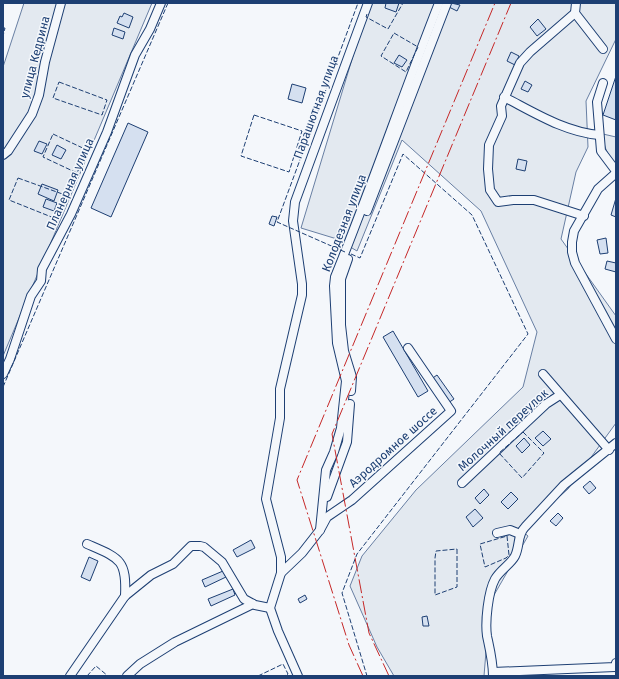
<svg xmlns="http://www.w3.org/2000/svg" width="619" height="679" viewBox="0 0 619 679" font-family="'Fira Sans',sans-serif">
	<rect width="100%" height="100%" fill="#f4f7fb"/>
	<!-- green -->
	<g fill="#e3e9f0" stroke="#687fa3">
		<path d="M 24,3 L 152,3 L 3,356 L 3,67 Z"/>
		<path d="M 369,3 L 616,3 L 616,39 L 586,101 L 588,147 L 576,172 L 561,239 L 616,316 L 616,423 L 568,489 L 521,530 L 528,536 L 490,602 L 484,676 L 394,676 L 377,647 L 350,586 L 362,556 L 416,490 L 523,387 L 537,332 L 481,211 L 402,140 L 357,251 L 337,239 L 301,228 Z"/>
		<path d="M 603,134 L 616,137 L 616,165 C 608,155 603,147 603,134 Z"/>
	</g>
	<!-- building -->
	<g fill="#d5e0f0" stroke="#1d3f73">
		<path d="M 386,3 L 399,3 L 396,12 L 385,8 Z"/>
		<path d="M 451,3 L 460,5 L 457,11 L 449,7 Z"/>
		<path d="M 124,13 L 133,17 L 129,28 L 117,23 L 120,16 L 122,17 Z"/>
		<path d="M 538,19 L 546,29 L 537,36 L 530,27 Z"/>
		<path d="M 114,28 L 125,32 L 123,39 L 112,35 Z"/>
		<path d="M 511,52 L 519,56 L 515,65 L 507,61 Z"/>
		<path d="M 399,55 L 407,60 L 402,67 L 394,63 Z"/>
		<path d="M 616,76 L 616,120 L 603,115 Z"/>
		<path d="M 525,81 L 532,85 L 528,92 L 521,89 Z"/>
		<path d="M 292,84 L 306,88 L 302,103 L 288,99 Z"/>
		<path d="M 128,123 L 148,132 L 111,217 L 91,208 Z"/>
		<path d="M 39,141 L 47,144 L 42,154 L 34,151 Z"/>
		<path d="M 57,145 L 66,150 L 61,159 L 52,155 Z"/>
		<path d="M 518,159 L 527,161 L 525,171 L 516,169 Z"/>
		<path d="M 42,184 L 58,190 L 54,201 L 38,194 Z"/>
		<path d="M 616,198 L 616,217 L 611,215 Z"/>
		<path d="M 46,199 L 57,203 L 54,211 L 43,207 Z"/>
		<path d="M 272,216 L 277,217 L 274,226 L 269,224 Z"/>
		<path d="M 606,238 L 608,253 L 600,254 L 597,240 Z"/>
		<path d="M 607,261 L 616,263 L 616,272 L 605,269 Z"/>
		<path d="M 393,331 L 428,391 L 418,397 L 383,337 Z"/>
		<path d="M 437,375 L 454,399 L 448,403 L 430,380 Z"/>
		<path d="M 543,431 L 551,439 L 543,446 L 535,438 Z"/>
		<path d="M 524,438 L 530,445 L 522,453 L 516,446 Z"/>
		<path d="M 590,481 L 596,488 L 589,494 L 583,487 Z"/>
		<path d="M 484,489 L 489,495 L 480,504 L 475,498 Z"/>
		<path d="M 511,492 L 518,499 L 508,509 L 501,502 Z"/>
		<path d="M 475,509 L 483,518 L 473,527 L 466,517 Z"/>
		<path d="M 558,513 L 563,518 L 556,526 L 550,521 Z"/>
		<path d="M 251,540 L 255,548 L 237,557 L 233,550 Z"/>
		<path d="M 89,557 L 98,561 L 90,581 L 81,577 Z"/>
		<path d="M 223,571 L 226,577 L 205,587 L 202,580 Z"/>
		<path d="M 233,589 L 235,595 L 211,606 L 208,599 Z"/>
		<path d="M 305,595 L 307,599 L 300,603 L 298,599 Z"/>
		<path d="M 427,616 L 429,626 L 423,626 L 422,617 Z"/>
	</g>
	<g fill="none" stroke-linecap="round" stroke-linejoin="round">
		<!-- minor casing -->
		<g stroke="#1d3f73" stroke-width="10">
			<g id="minor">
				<path d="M 576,3 L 575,13 L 603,49"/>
				<path d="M 575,13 L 530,52 L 520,63 L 501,106 L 502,116 L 489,145 L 488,169 L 490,190 L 498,202 L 513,200 L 534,200 L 584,216"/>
				<path d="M 603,83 L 597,102 L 601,151 L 616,171"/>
				<path d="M 504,97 C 535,113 565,132 599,135"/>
				<path d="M 3,155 L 8,151 L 32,114 L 39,95 L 45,62 L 61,3"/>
				<path d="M 616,173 L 598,189 L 574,231 L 572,242 L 572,252 L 575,263 L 616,339"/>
				<path d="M 367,211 L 447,3"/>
				<path d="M 348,259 L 341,279 L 341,325 L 344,351 L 352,377 L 351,391"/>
				<path d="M 3,374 L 10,359 L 31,296 L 41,281 L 42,269 L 71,214 L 107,132 L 135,55 L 150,29 L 161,3"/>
				<path d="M 543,374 L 609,450"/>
				<path d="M 462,483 L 546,404 L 560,395"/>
				<path d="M 327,497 L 347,442 L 350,404"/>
				<path d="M 320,530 L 326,470 L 334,452 L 341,428 L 346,381 L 337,343 L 334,286 L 335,277 C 372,186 403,94 439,3"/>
				<path d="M 497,533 L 510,530 L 520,534"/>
				<path d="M 87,544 C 119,558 127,559 125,596"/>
				<path d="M 281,573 L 281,557 L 266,499 L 280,418 L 280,389 L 302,295 L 302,284 L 293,221 L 295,202 L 368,3"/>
				<path d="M 493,672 L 615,667 L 616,663"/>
				<path d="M 70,676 L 125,596 L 151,575 L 173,564 L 191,546 L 200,546 L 204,547 L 222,562 L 244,599 L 255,605 L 270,608"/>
				<path d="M 127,676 L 140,664 L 175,642 L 253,604"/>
				<path d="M 298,676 L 278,631 L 270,608 L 281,573 L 302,553 L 320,530 L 327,517 L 352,500 L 451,411 L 408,348"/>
				<path d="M 493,676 C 493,662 490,650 487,636 C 485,622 488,592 495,579 C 500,570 511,564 515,556 C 520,546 517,535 525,527 L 564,485 L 616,443"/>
			</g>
		</g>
		<!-- minor -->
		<use href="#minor" stroke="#f4f7fb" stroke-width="8"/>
		<!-- fence -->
		<g stroke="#1d3f73" stroke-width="1" stroke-dasharray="5 2" stroke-linecap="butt">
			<path d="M 367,14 L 366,17 L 388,29 L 403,3"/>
			<path d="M 3,28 L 5,28 L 3,36"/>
			<path d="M 394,33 L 418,47 L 406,72 L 381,56 Z"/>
			<path d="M 59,82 L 107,100 L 102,115 L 53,98 Z"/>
			<path d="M 254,115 L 302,131 L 289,172 L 241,156 Z"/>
			<path d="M 53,134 L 87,150 L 77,173 L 43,157 Z"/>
			<path d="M 18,178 L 68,196 L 59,220 L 9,200 Z"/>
			<path d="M 345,252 L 277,222 L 358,3"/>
			<path d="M 351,254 L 360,258 L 403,154 L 472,215 L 528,334 L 357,554 L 342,593 L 367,676"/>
			<path d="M 3,387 L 168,3"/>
			<path d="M 523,432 L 544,453 L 522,478 L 499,453 Z"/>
			<path d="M 507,536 L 509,555 L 506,558 L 485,567 L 480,544 Z"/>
			<path d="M 457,549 L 457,587 L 435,595 L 435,558 L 436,551 Z"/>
			<path d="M 87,676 L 96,666 L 108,676"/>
			<path d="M 258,676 L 283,664 L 288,674 L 284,676"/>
		</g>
		<!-- power -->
		<g stroke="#c62828" stroke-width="1" stroke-dasharray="14 3 2 3" stroke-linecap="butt">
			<path d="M 363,676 L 349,645 L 297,480 L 495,3"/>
			<path d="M 389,676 L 369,633 L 332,434 L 511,3"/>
		</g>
	</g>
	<g text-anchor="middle" stroke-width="3" stroke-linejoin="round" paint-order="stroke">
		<!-- street labels -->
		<g font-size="12" fill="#1d3f73" stroke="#f4f7fb">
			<text transform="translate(35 57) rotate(-75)" y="4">улица Кедрина</text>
			<text transform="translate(316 107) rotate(-70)" y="4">Парашютная улица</text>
			<text transform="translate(70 184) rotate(-66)" y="4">Планерная улица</text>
			<text transform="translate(344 223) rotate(-69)" y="4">Колодезная улица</text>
			<text transform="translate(503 430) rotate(-42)" y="4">Молочный переулок</text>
			<text transform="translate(393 447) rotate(-42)" y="4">Аэродромное шоссе</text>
		</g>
	</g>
	<!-- border -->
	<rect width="619" height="679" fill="none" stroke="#1d3f73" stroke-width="8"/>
</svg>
